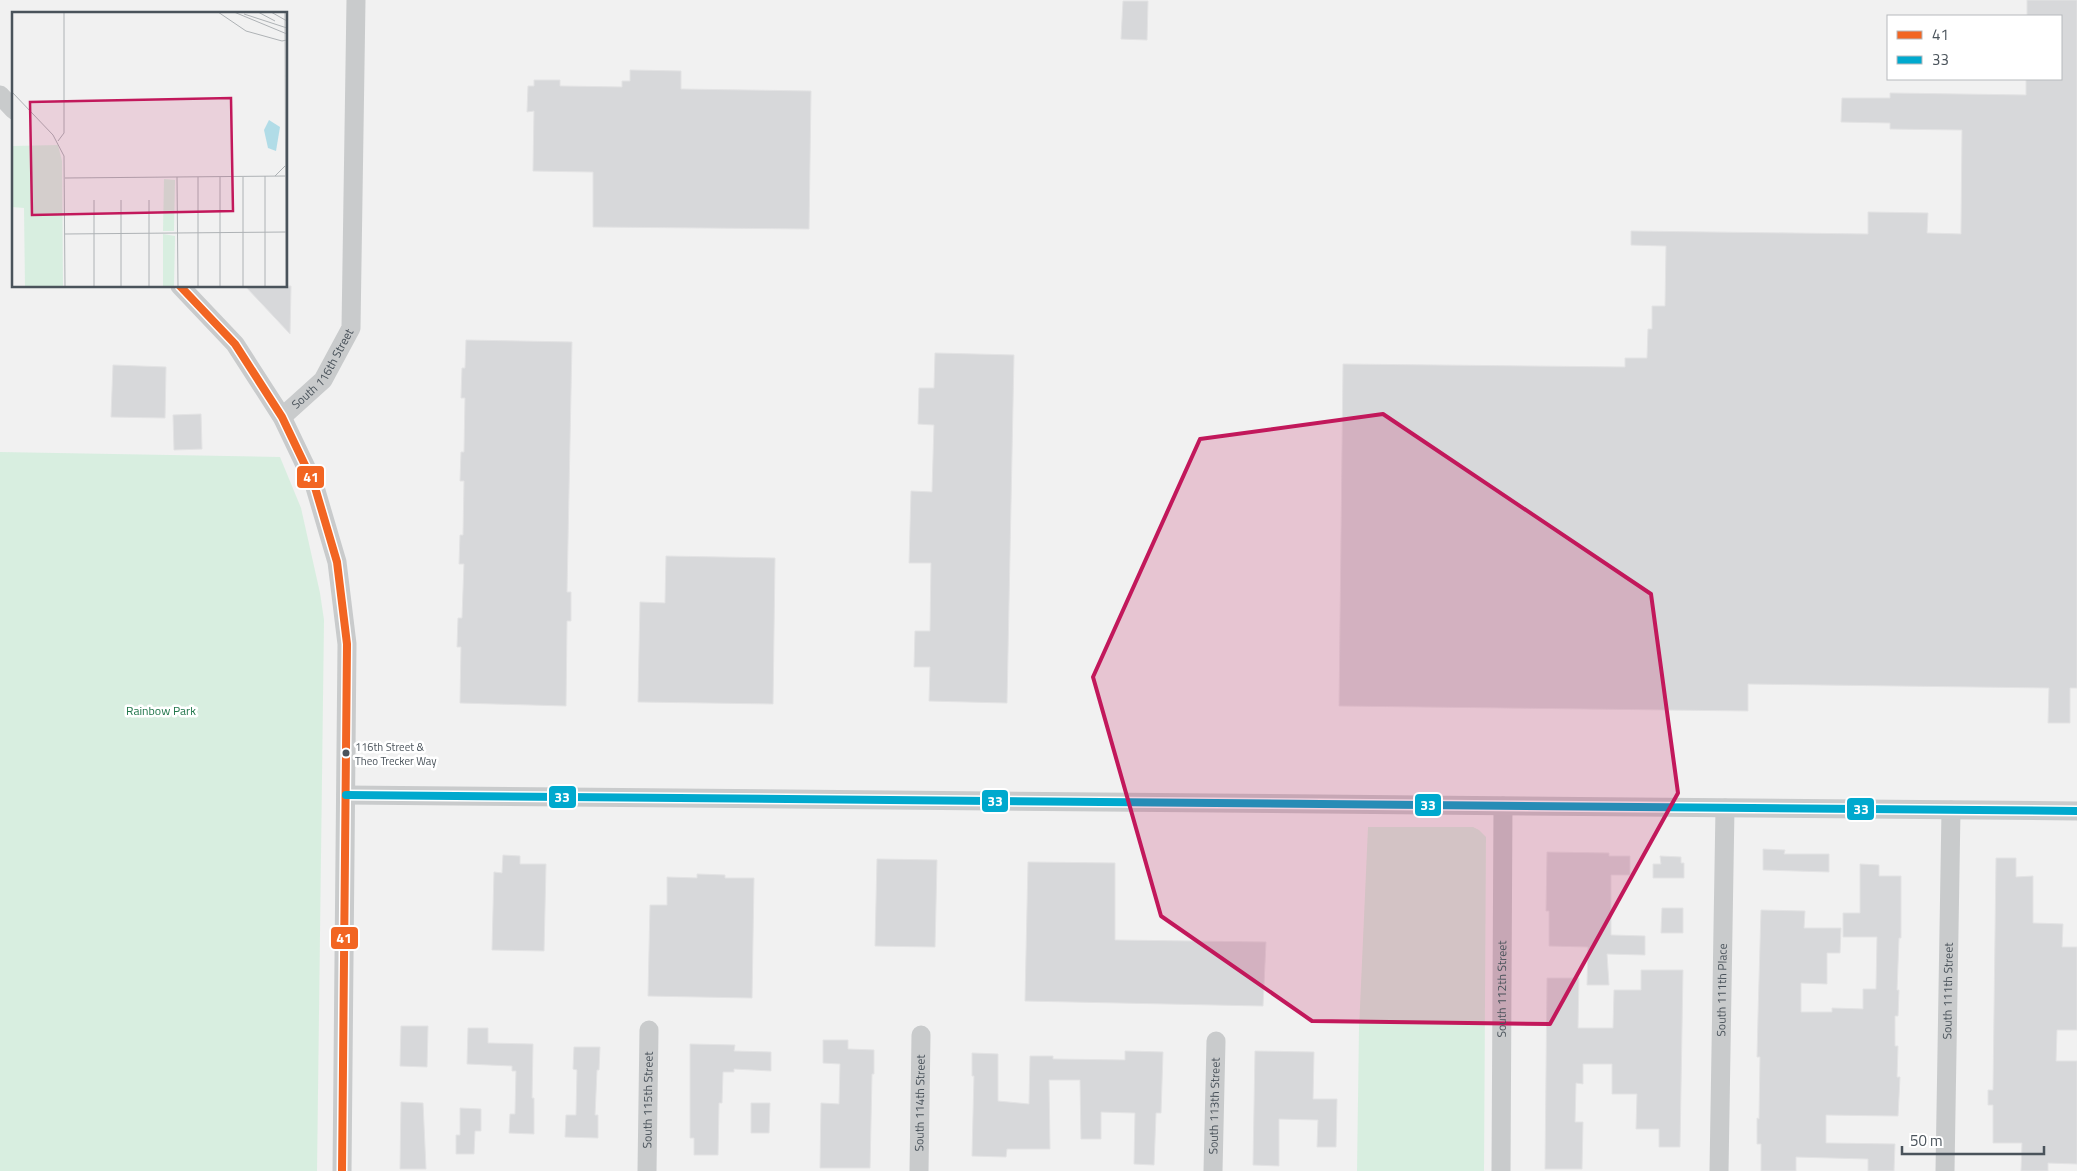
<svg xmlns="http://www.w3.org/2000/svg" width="2077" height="1171" viewBox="0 0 2077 1171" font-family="'Titillium Web',sans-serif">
	<rect width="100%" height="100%" fill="#f1f1f1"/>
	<!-- green -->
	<g fill="#d8eee0">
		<path d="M 0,452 L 280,457 L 301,508 L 320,593 L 324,620 L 317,1171 L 0,1171 Z"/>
		<path d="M 1368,827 L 1473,827 L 1479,830 L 1486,837 L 1484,1171 L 1357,1171 L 1359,1029 Z"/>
	</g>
	<!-- building -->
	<g fill="#d7d8da" stroke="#e3e3e4">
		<path d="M 2027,0 L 2077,0 L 2077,688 L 2070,688 L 2070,723 L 2048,723 L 2049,688 L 1748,684 L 1748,711 L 1339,706 L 1343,364 L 1625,367 L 1625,358 L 1647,358 L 1648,329 L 1652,329 L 1652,306 L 1665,306 L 1666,246 L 1631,245 L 1631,231 L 1868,234 L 1868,212 L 1928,213 L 1927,233 L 1961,234 L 1962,130 L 1890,129 L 1890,123 L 1841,122 L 1842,98 L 1890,98 L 1890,93 L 2026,95 L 2026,79 L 2061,79 L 2061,16 L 2027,16 Z"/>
		<path d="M 1123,1 L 1148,1 L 1147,40 L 1121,39 Z"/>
		<path d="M 630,70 L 681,71 L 681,89 L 811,91 L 809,229 L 593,227 L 593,172 L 533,171 L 534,111 L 527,112 L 528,86 L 534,86 L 534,80 L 560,80 L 560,86 L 622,87 L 622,81 L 630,81 Z"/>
		<path d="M 245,286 L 291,286 L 290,334 Z"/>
		<path d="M 466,340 L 572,342 L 567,592 L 571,592 L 571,621 L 567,621 L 566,706 L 460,703 L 461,647 L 457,647 L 458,618 L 462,618 L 464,564 L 459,564 L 460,535 L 463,535 L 464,481 L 460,481 L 461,452 L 464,452 L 465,398 L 461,398 L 462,368 L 465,368 Z"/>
		<path d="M 935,353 L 1014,355 L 1007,703 L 929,701 L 930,667 L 914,667 L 915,631 L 930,631 L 931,563 L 909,563 L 911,491 L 932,492 L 934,425 L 918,424 L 919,388 L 934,388 Z"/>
		<path d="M 113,365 L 166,367 L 165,418 L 111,417 Z"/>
		<path d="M 201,414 L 202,449 L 174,450 L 173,415 Z"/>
		<path d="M 666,556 L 775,558 L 773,704 L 638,702 L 640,602 L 665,603 Z"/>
		<path d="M 1763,849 L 1785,850 L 1784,854 L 1829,854 L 1829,872 L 1763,870 Z"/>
		<path d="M 1547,852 L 1609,853 L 1609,856 L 1630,856 L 1630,875 L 1611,875 L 1611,935 L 1645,936 L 1645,955 L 1607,954 L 1609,985 L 1587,985 L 1588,947 L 1549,946 L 1549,911 L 1546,911 Z"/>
		<path d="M 503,855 L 520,856 L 520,864 L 546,864 L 544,951 L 492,950 L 494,872 L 502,873 Z"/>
		<path d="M 1660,856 L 1681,857 L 1681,863 L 1684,863 L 1684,878 L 1653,878 L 1653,864 L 1661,864 Z"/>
		<path d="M 1996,858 L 2016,858 L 2016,877 L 2033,876 L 2033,923 L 2063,924 L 2062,947 L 2077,947 L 2077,1030 L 2057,1030 L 2056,1061 L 2077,1061 L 2077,1164 L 2048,1163 L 2048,1171 L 2021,1171 L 2022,1143 L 1993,1143 L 1993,1105 L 1988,1105 L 1988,1090 L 1993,1090 Z"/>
		<path d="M 877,859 L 937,860 L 935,947 L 875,946 Z"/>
		<path d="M 1028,862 L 1115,863 L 1115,940 L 1266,942 L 1263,1006 L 1025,1001 Z"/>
		<path d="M 1860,864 L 1879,865 L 1879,876 L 1901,876 L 1901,938 L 1899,938 L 1897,990 L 1899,990 L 1898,1016 L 1895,1016 L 1895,1046 L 1898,1046 L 1897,1077 L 1900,1077 L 1898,1116 L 1826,1115 L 1826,1143 L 1895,1144 L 1894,1171 L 1868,1171 L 1868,1159 L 1796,1157 L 1796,1171 L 1761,1171 L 1761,1144 L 1757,1144 L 1757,1118 L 1759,1119 L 1760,1057 L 1757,1057 L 1758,1016 L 1761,910 L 1805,911 L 1804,928 L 1841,928 L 1840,953 L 1827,953 L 1827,984 L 1801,983 L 1801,1012 L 1832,1012 L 1832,1008 L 1863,1009 L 1863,989 L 1876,989 L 1877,937 L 1843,937 L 1843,913 L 1860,913 Z"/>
		<path d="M 697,874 L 725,875 L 725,878 L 754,878 L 752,998 L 648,996 L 650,905 L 667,905 L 667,877 L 697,878 Z"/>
		<path d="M 1662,908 L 1683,908 L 1683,933 L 1661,933 Z"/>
		<path d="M 1641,970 L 1683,970 L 1680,1147 L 1659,1147 L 1659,1129 L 1636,1129 L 1637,1094 L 1612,1094 L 1612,1064 L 1583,1064 L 1583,1084 L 1576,1083 L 1575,1122 L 1583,1122 L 1582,1169 L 1545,1169 L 1547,978 L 1579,978 L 1578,1028 L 1613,1028 L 1614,990 L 1641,990 Z"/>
		<path d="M 401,1026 L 428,1026 L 427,1067 L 400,1066 Z"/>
		<path d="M 468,1028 L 488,1028 L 488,1043 L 533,1044 L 532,1098 L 534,1098 L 534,1134 L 509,1133 L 510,1114 L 515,1114 L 516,1071 L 512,1071 L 512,1066 L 467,1064 Z"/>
		<path d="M 823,1040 L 848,1040 L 848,1049 L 874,1050 L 874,1074 L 872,1074 L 870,1168 L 820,1168 L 821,1103 L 839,1104 L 840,1064 L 823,1063 Z"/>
		<path d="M 690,1044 L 735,1045 L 734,1051 L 771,1052 L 771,1071 L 734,1069 L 734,1072 L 723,1072 L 722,1103 L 719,1103 L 718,1155 L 694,1155 L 694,1138 L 690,1138 Z"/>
		<path d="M 574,1047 L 600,1047 L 599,1070 L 597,1070 L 595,1115 L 598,1115 L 598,1138 L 565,1137 L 566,1115 L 576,1115 L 577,1070 L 573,1069 Z"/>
		<path d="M 1125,1051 L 1163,1052 L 1161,1113 L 1156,1113 L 1154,1165 L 1134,1164 L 1135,1113 L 1101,1112 L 1101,1139 L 1081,1139 L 1080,1080 L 1049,1080 L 1050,1149 L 1007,1149 L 1006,1157 L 972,1156 L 974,1076 L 972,1076 L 972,1053 L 998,1054 L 998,1101 L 1029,1104 L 1030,1056 L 1053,1056 L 1053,1059 L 1125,1060 Z"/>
		<path d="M 1255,1051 L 1314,1052 L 1313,1099 L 1337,1099 L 1336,1147 L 1317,1147 L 1318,1120 L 1279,1119 L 1279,1166 L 1253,1165 Z"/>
		<path d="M 401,1102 L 423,1103 L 426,1169 L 400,1169 Z"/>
		<path d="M 751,1103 L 770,1103 L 769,1133 L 751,1133 Z"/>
		<path d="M 460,1108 L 481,1109 L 481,1131 L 475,1131 L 474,1154 L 456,1154 L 456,1135 L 460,1135 Z"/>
	</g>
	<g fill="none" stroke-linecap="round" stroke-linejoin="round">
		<!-- minor -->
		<g stroke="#c9cbcc" stroke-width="19">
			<path d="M 0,95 L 14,110"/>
			<path d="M 180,286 L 235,344 L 282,417 L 314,484 L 337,562 L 347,644 L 342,1171"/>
			<path id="s1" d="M 282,417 L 323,380 L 351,328 L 356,0"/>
			<path d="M 346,795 L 2077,811"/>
			<path id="s2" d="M 647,1171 L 649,1030"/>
			<path id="s3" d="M 919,1171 L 921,1035"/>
			<path id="s4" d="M 1213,1171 L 1216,1041"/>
			<path id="s5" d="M 1501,1171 L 1503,806"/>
			<path id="s6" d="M 1719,1171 L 1725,808"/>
			<path id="s7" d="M 1945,1171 L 1951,810"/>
		</g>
		<!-- bus-1 casing -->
		<g stroke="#fff" stroke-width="11">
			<path id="bus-1" d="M 180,286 L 235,344 L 282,417 L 314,484 L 337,562 L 347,644 L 342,1171"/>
		</g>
		<!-- bus-2 casing -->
		<g stroke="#fff" stroke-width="11">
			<path id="bus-2" d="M 346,795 L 2077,811"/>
		</g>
		<!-- bus-1 -->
		<use href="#bus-1" stroke="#f26522" stroke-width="8"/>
		<!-- bus-2 -->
		<use href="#bus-2" stroke="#00a9ce" stroke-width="8"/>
	</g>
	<!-- marked area -->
	<path fill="#c2185b" fill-opacity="0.2" stroke="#c2185b" stroke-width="4" stroke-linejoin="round" d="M 1383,414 L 1651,594 L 1678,793 L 1550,1024 L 1312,1021 L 1161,916 L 1093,677 L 1200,439 Z"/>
	<!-- markers -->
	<circle fill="#4a535b" stroke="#fff" stroke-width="2" cx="346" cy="753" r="4.5"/>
	<g text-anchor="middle" stroke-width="5" stroke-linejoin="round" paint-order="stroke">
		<!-- bus labels -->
		<g font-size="11" fill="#4a535b" stroke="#fff" text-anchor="start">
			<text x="355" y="751">116th Street &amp;<tspan x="355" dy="14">Theo Trecker Way</tspan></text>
		</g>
		<!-- street labels -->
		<g font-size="12" fill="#4a535b" stroke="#fff">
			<text dy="4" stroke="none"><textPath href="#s1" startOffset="64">South 116th Street</textPath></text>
			<text dy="4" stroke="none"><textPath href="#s5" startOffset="182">South 112th Street</textPath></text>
			<text dy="4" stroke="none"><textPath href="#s6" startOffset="181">South 111th Place</textPath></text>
			<text dy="4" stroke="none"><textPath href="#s7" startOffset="180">South 111th Street</textPath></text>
			<text dy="4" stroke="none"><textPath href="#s2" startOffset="71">South 115th Street</textPath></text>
			<text dy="4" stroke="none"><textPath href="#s3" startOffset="68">South 114th Street</textPath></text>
			<text dy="4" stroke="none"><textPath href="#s4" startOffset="65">South 113th Street</textPath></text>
		</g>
		<!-- park labels -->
		<g font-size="12" fill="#21764b" stroke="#fff">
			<text x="161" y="715">Rainbow Park</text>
		</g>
	</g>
	<!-- overview -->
	<g transform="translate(12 12)">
		<rect width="275" height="275" fill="#f1f1f1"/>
		<path d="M 46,133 L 50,149 L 51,275 L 13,275 L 12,196 L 0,195 L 0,134 ZM 152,167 L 163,168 L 162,219 L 151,219 ZM 151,222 L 163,224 L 162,275 L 151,275 Z" fill="#d8eee0"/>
		<path d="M 257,108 L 268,115 L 264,139 L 256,136 L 252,118 Z" fill="#b1dce7"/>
		<path fill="none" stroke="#aeb2b5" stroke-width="1" d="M 206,0 L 234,19 L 270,29 L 275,28M 222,0 L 275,22M 246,0 L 263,9M 259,0 L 275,9M 273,0 L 274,275M 232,2 L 275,16M 0,80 L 41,123 L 52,144 L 53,275M 46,129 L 52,121 L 52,0M 253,164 L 253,275M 263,164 L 274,153M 165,165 L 166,275M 186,165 L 186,275M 208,165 L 208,275M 231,165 L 231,275M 53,166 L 274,164M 109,188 L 109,275M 53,222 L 274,220M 82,275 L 82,188M 137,275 L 137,188"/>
		<path fill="#c2185b" fill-opacity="0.15" stroke="#c2185b" stroke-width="2.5" d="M 219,86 L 221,199 L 20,203 L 18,90 Z"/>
		<rect width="275" height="275" fill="none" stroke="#4a535b" stroke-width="2.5"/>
	</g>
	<g stroke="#fff" stroke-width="2">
		<rect x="296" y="465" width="29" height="24" rx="5" fill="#f26522"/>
		<rect x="548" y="785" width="29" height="24" rx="5" fill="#00a9ce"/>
		<rect x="981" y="789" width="28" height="24" rx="5" fill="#00a9ce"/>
		<rect x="1414" y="793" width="28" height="24" rx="5" fill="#00a9ce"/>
		<rect x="1846" y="797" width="29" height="24" rx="5" fill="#00a9ce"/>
		<rect x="330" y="926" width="29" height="24" rx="5" fill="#f26522"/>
	</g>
	<g font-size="14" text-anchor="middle" font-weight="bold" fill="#fff">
		<text x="311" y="482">41</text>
		<text x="562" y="802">33</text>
		<text x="995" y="806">33</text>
		<text x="1428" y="810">33</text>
		<text x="1861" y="814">33</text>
		<text x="344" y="943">41</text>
	</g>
	<!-- legend -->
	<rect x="1887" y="15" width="175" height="65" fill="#ffffff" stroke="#b7babd"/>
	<rect x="1897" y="31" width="25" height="8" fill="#f26522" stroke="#b7babd"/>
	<text x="1932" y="40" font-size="15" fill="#4a535b">41</text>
	<rect x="1897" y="56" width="25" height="8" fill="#00a9ce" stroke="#b7babd"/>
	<text x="1932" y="65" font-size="15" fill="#4a535b">33</text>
	<!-- scale -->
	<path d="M1902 1146v8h142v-8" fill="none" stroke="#4a535b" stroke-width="2.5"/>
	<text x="1910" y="1146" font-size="15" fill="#4a535b" stroke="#ffffff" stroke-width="4" paint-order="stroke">50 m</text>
</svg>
